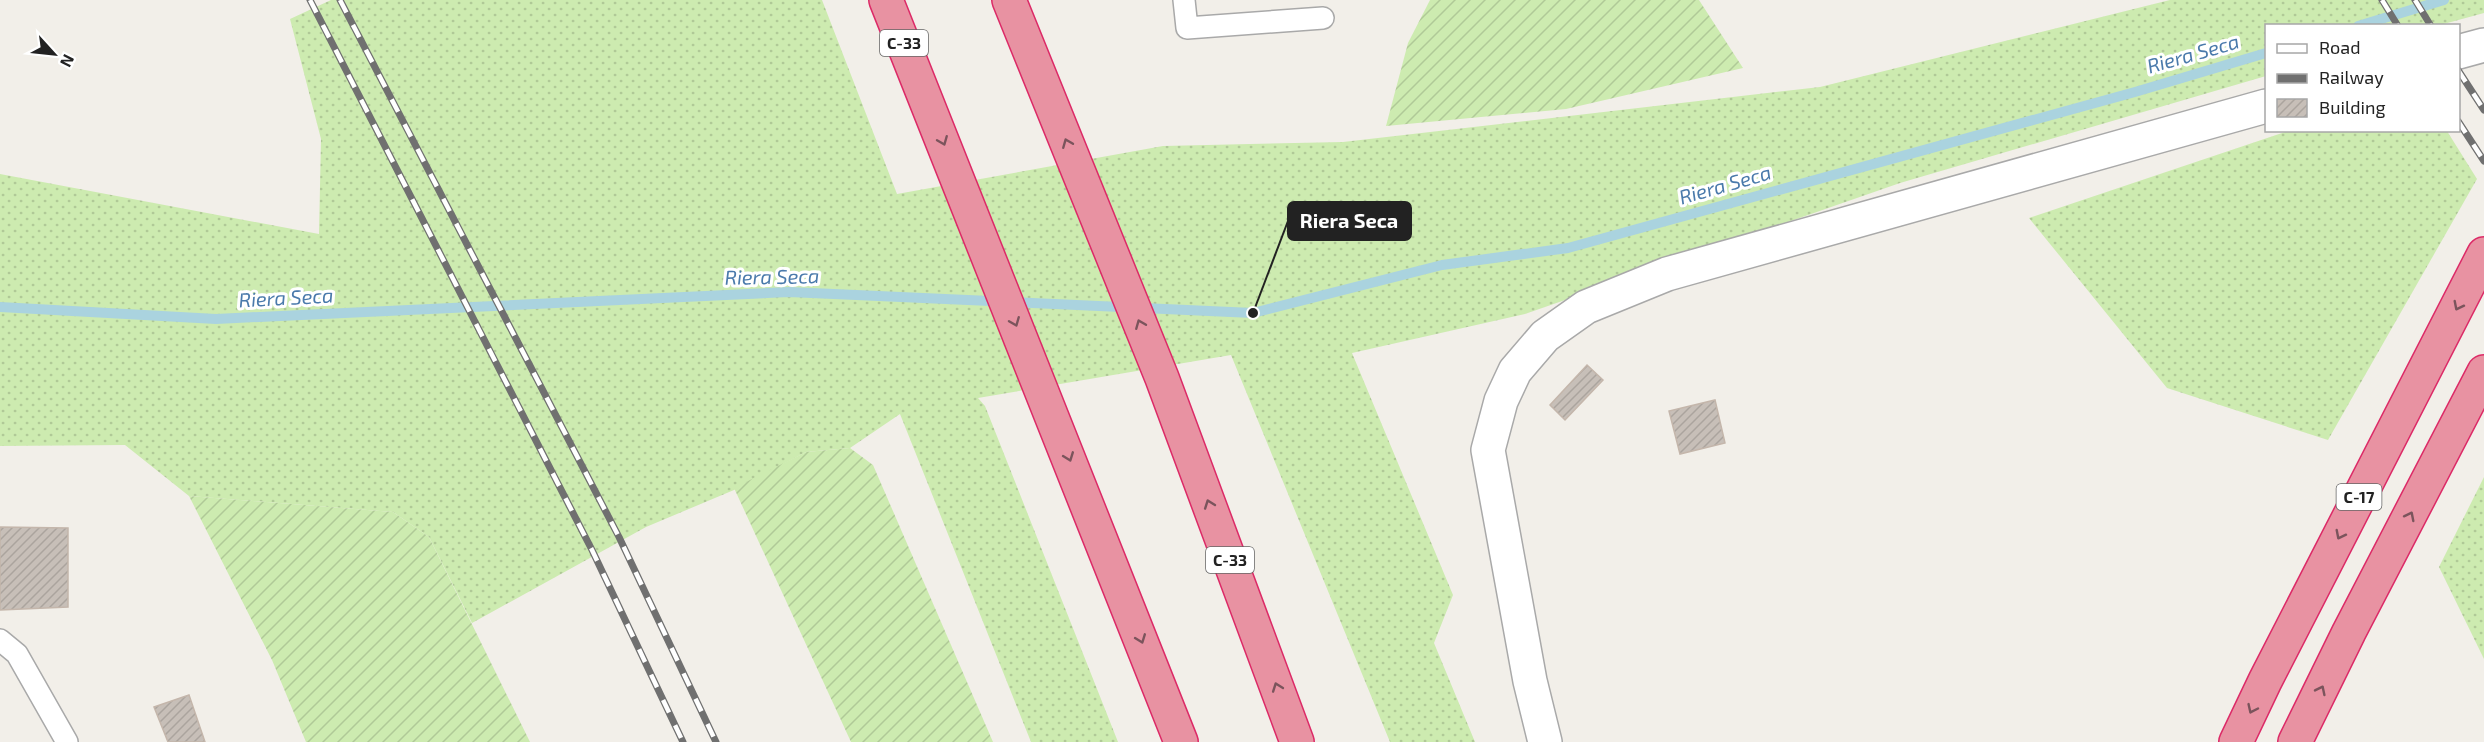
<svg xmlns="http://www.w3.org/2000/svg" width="2484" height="742" viewBox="0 0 2484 742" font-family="'Exo 2',sans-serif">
	<defs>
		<pattern id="grass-dots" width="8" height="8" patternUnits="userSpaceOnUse" patternTransform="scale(1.5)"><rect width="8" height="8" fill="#cdebb0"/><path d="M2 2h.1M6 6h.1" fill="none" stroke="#b0c997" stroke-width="1.8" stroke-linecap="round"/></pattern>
		<pattern id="garden-furrows" width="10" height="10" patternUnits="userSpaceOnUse" patternTransform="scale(1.5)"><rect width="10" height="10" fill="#cdebb0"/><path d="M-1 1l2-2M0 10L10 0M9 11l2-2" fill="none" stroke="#b0c997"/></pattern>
		<pattern id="building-hatch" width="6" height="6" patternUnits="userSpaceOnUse" patternTransform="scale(1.5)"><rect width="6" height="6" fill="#c7bfb8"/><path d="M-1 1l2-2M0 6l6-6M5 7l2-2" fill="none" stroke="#aba49e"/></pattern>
	</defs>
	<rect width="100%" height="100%" fill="#f2efe9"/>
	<!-- grass -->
	<g fill="url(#grass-dots)">
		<path d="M 331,0 L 822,0 L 897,194 L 1163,146 L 1343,142 L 1820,87 L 2170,0 L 2484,0 L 2484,13 L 2440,25 L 2266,26 L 2266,76 L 1900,183 L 1525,314 L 1352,353 L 1453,595 L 1434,643 L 1475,742 L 1390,742 L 1231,355 L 978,398 L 985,406 L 1118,742 L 1031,742 L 900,414 L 850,448 L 806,452 L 734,490 L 646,527 L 472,623 L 429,537 L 393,512 L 189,496 L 125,445 L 0,446 L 0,174 L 319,234 L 321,139 L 290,19 Z"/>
		<path d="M 2288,131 L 2447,131 L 2477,179 L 2328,440 L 2167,388 L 2029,218 Z"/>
		<path d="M 2484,477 L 2484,659 L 2439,567 Z"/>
	</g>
	<!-- garden -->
	<g fill="url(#garden-furrows)">
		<path d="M 1430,0 L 1699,0 L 1743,68 L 1566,109 L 1386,126 L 1408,43 Z"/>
		<path d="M 850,448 L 873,465 L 993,742 L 851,742 L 734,488 L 806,452 Z"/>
		<path d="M 189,496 L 393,512 L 429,537 L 530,742 L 306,742 L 272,660 Z"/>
	</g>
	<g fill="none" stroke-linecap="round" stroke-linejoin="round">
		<!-- stream -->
		<g stroke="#aad3df" stroke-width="10">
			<path d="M 2358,26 L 2444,0"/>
			<path d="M 0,307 L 216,319 L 789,292 L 1253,313 L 1442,265 L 1568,248 L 2135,92 L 2266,53"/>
		</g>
	</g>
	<!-- building -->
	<g fill="url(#building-hatch)" stroke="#c4b6ab" stroke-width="1.5">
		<path d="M 1587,365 L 1603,380 L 1565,420 L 1550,405 Z"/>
		<path d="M 1715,400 L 1725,443 L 1680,454 L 1669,411 Z"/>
		<path d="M 0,527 L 68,528 L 68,607 L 0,610 Z"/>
		<path d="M 189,695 L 205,742 L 168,742 L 154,707 Z"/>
	</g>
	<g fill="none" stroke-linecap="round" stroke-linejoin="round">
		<!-- lane casing -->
		<g stroke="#a9a9a9" stroke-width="24">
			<g id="lane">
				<path d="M 1184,0 L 1187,28 L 1323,18"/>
				<path d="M 0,640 L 17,654 L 67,742"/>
			</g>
		</g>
		<!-- street casing -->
		<g stroke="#a9a9a9" stroke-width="36">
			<g id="street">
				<path d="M 2458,52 L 2484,45"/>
				<path d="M 1545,742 L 1530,681 L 1488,450 L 1501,401 L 1515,371 L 1545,336 L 1586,307 L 1667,274 L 2266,106"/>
			</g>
		</g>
		<!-- highway casing -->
		<g stroke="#dc2a67" stroke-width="36">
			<g id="highway">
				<path d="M 886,0 L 1181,742"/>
				<path d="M 1009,0 L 1162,378 L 1297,742"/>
				<path d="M 2236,742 L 2265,681 L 2484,254"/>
				<path d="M 2295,742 L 2349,632 L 2484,372"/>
			</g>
		</g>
		<!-- lane -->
		<use href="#lane" stroke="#fff" stroke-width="21"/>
		<!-- street -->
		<use href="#street" stroke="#fff" stroke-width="33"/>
		<!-- highway -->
		<use href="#highway" stroke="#e892a2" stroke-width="33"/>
		<!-- rail casing -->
		<g stroke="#707070" stroke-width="7">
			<g id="rail">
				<path d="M 310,0 L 592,550 L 683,742"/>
				<path d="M 340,0 L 619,537 L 716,742"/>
				<path d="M 2382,0 L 2398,26"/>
				<path d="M 2415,0 L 2431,26"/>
				<path d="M 2458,70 L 2484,110"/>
				<path d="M 2458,121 L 2484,161"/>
			</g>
		</g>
		<!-- rail -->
		<use href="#rail" stroke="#fff" stroke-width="4.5" stroke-dasharray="14" stroke-linecap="butt"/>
	</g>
	<!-- one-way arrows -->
	<defs><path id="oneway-chevron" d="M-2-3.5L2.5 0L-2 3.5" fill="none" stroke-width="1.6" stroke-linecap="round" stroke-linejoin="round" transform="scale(1.5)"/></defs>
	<g stroke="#7b545c">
		<use href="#oneway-chevron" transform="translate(943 141) rotate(68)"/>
		<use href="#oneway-chevron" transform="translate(1067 143) rotate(-112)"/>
		<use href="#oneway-chevron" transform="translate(2458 306) rotate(117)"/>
		<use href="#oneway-chevron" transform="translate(1015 322) rotate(68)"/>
		<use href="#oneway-chevron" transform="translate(1140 324) rotate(-112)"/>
		<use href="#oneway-chevron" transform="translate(1069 457) rotate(69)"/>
		<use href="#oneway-chevron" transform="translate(1209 504) rotate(-110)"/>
		<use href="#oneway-chevron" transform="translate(2410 516) rotate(-63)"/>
		<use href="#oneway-chevron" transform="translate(2340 535) rotate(117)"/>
		<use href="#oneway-chevron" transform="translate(1141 639) rotate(69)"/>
		<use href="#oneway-chevron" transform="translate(1277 687) rotate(-110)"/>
		<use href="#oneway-chevron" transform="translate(2321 690) rotate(-64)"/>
		<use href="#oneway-chevron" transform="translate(2252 709) rotate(115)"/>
	</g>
	<g text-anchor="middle" stroke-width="6" stroke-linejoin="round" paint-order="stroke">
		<!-- shield labels -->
		<g fill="#fff" stroke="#646464" stroke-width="1.5">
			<rect x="880" y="30" width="48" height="26" rx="4.5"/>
			<rect x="2336.5" y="484" width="45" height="26" rx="4.5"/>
			<rect x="1206" y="547" width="48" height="26" rx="4.5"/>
		</g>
		<g font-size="16" font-weight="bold" fill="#222">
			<text x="904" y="49">C-33</text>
			<text x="2359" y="503">C-17</text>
			<text x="1230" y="566">C-33</text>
		</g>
		<!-- water labels -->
		<g font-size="20" font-style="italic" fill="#4a7aab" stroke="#fff">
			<text transform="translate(2193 54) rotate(-16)" y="7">Riera Seca</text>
			<text transform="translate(1725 185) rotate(-16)" y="7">Riera Seca</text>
			<text transform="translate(772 277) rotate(-1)" y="7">Riera Seca</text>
			<text transform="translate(286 298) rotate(-3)" y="7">Riera Seca</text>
		</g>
	</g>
	<!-- callouts -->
	<path fill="none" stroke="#222" stroke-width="2" d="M1253 313L1288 221"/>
	<circle fill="#222" stroke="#fff" stroke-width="2" cx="1253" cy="313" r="6"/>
	<rect fill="#222" stroke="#222" stroke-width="2" x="1288" y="202" width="123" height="38" rx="6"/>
	<g font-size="20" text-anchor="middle" font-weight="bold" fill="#fff">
		<text x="1349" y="228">Riera Seca</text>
	</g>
	<!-- legend -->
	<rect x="2265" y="24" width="195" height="108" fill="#ffffff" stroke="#a7a7a7" stroke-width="1.5"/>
	<rect x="2277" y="44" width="30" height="9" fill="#ffffff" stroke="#a7a7a7" stroke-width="1.5"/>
	<text x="2319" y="54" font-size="18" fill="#222222">Road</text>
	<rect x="2277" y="74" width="30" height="9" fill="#707070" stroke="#a7a7a7" stroke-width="1.5"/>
	<text x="2319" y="84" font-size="18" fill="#222222">Railway</text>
	<rect x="2277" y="99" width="30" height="18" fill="url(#building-hatch)" stroke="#a7a7a7" stroke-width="1.5"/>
	<text x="2319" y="114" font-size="18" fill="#222222">Building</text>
	<!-- north arrow -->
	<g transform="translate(54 54) rotate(117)" stroke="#ffffff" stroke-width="4.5" paint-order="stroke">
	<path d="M0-4.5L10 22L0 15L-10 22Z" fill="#222222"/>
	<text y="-9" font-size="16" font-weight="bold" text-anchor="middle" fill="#222222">N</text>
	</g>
</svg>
